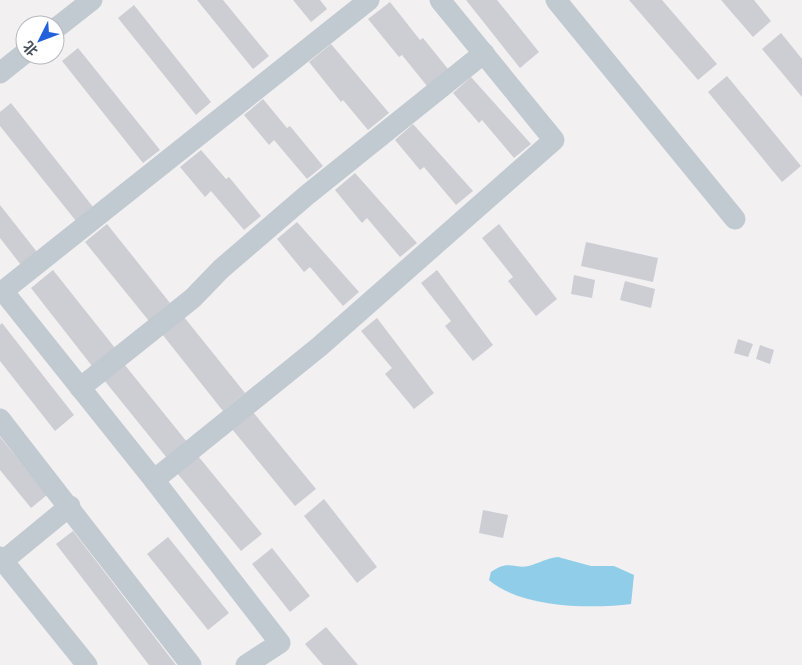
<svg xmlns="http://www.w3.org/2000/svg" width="802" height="665" viewBox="0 0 802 665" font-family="'Golos Text','Noto Sans SC',sans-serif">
	<rect width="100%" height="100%" fill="#f2f0f0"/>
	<!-- water -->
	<path fill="#90cde8" d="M 558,557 L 591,566 L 614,566 L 634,575 L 631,604 C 591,609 521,608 489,580 L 491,572 C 510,558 516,571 532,565 C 541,562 548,558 558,557 Z"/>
	<!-- building -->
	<g fill="#cdced4">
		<path d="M 197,0 L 223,0 L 269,56 L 253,69 Z"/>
		<path d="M 293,0 L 320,0 L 327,9 L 311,22 Z"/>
		<path d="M 466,0 L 497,0 L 539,52 L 520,68 Z"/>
		<path d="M 629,0 L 662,0 L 717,64 L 698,80 Z"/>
		<path d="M 721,0 L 754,0 L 771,21 L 753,37 Z"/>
		<path d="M 390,2 L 420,40 L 423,38 L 448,69 L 427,86 L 402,55 L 399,57 L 368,19 Z"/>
		<path d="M 134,5 L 211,102 L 196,115 L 118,18 Z"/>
		<path d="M 781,33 L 802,59 L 802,97 L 762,49 Z"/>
		<path d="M 331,44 L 389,113 L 368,130 L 343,100 L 341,102 L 309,62 Z"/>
		<path d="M 78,48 L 160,150 L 143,163 L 62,61 Z"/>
		<path d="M 727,76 L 801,166 L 782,182 L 708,92 Z"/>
		<path d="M 471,77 L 531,144 L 514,158 L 482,120 L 479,123 L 453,93 Z"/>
		<path d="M 263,99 L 287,128 L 290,126 L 323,166 L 307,179 L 274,140 L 269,145 L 244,115 Z"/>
		<path d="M 11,103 L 93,207 L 76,221 L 0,126 L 0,112 Z"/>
		<path d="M 413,124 L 473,191 L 456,205 L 424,167 L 420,170 L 395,140 Z"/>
		<path d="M 201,150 L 226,179 L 229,177 L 261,216 L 244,230 L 211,191 L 205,197 L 180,167 Z"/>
		<path d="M 355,173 L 417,243 L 400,257 L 367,218 L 362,223 L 335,190 Z"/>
		<path d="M 0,205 L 37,252 L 21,265 L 0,238 Z"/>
		<path d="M 297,222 L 359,292 L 343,306 L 310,267 L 304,272 L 277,239 Z"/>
		<path d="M 107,224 L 170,303 L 149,321 L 85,242 Z"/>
		<path d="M 499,224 L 557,299 L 536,316 L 508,281 L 513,277 L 482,238 Z"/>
		<path d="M 586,242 L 658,258 L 653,282 L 581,266 Z"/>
		<path d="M 53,270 L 115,348 L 92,366 L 31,288 Z"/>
		<path d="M 437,270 L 493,345 L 473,361 L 445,326 L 451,321 L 421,283 Z"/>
		<path d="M 574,275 L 595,280 L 592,298 L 571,294 Z"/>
		<path d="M 625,281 L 655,289 L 651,308 L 620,300 Z"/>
		<path d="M 184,317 L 245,393 L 223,411 L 162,334 Z"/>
		<path d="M 377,318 L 434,393 L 414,409 L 385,374 L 392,368 L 361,331 Z"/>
		<path d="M 2,323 L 74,415 L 55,431 L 0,361 L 0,325 Z"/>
		<path d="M 738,339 L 753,344 L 748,357 L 734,353 Z"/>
		<path d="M 760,345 L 774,350 L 770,364 L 756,359 Z"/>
		<path d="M 124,364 L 187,442 L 167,458 L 104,380 Z"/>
		<path d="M 253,412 L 316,489 L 295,506 L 232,429 Z"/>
		<path d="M 0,437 L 47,495 L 31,508 L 0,470 Z"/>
		<path d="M 198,456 L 262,534 L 241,551 L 177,473 Z"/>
		<path d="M 324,499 L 377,567 L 357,583 L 304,516 Z"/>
		<path d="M 483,510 L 508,515 L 503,538 L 479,533 Z"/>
		<path d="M 73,531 L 176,665 L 149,665 L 56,544 Z"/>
		<path d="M 168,537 L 229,613 L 208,630 L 147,554 Z"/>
		<path d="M 272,548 L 310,596 L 290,612 L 252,564 Z"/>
		<path d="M 326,627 L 358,665 L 323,665 L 305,644 Z"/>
	</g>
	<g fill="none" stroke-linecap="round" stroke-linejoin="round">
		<!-- minor -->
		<g stroke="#c1c9d1" stroke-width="21">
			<path d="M 556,0 L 735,219"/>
			<path d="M 55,29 L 92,0"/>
			<path d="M 0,73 L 25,53"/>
			<path d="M 3,291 L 369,0"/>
			<path d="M 0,293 L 3,291 L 154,480"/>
			<path d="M 80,388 L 193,298 L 221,269 L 307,195 L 484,53"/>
			<path d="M 0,419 L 191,665"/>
			<path d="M 0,557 L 87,665"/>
			<path d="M 0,560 L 3,561 L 70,506"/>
			<path d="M 246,665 L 280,643 L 154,480 L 319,347 L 554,140 L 440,0"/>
		</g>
	</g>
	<!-- north arrow -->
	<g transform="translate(40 40) rotate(228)"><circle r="24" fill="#ffffff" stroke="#b6b9be"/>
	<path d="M0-4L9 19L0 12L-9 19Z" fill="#2261da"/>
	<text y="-8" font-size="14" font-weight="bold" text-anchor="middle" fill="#49515c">北</text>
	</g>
</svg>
